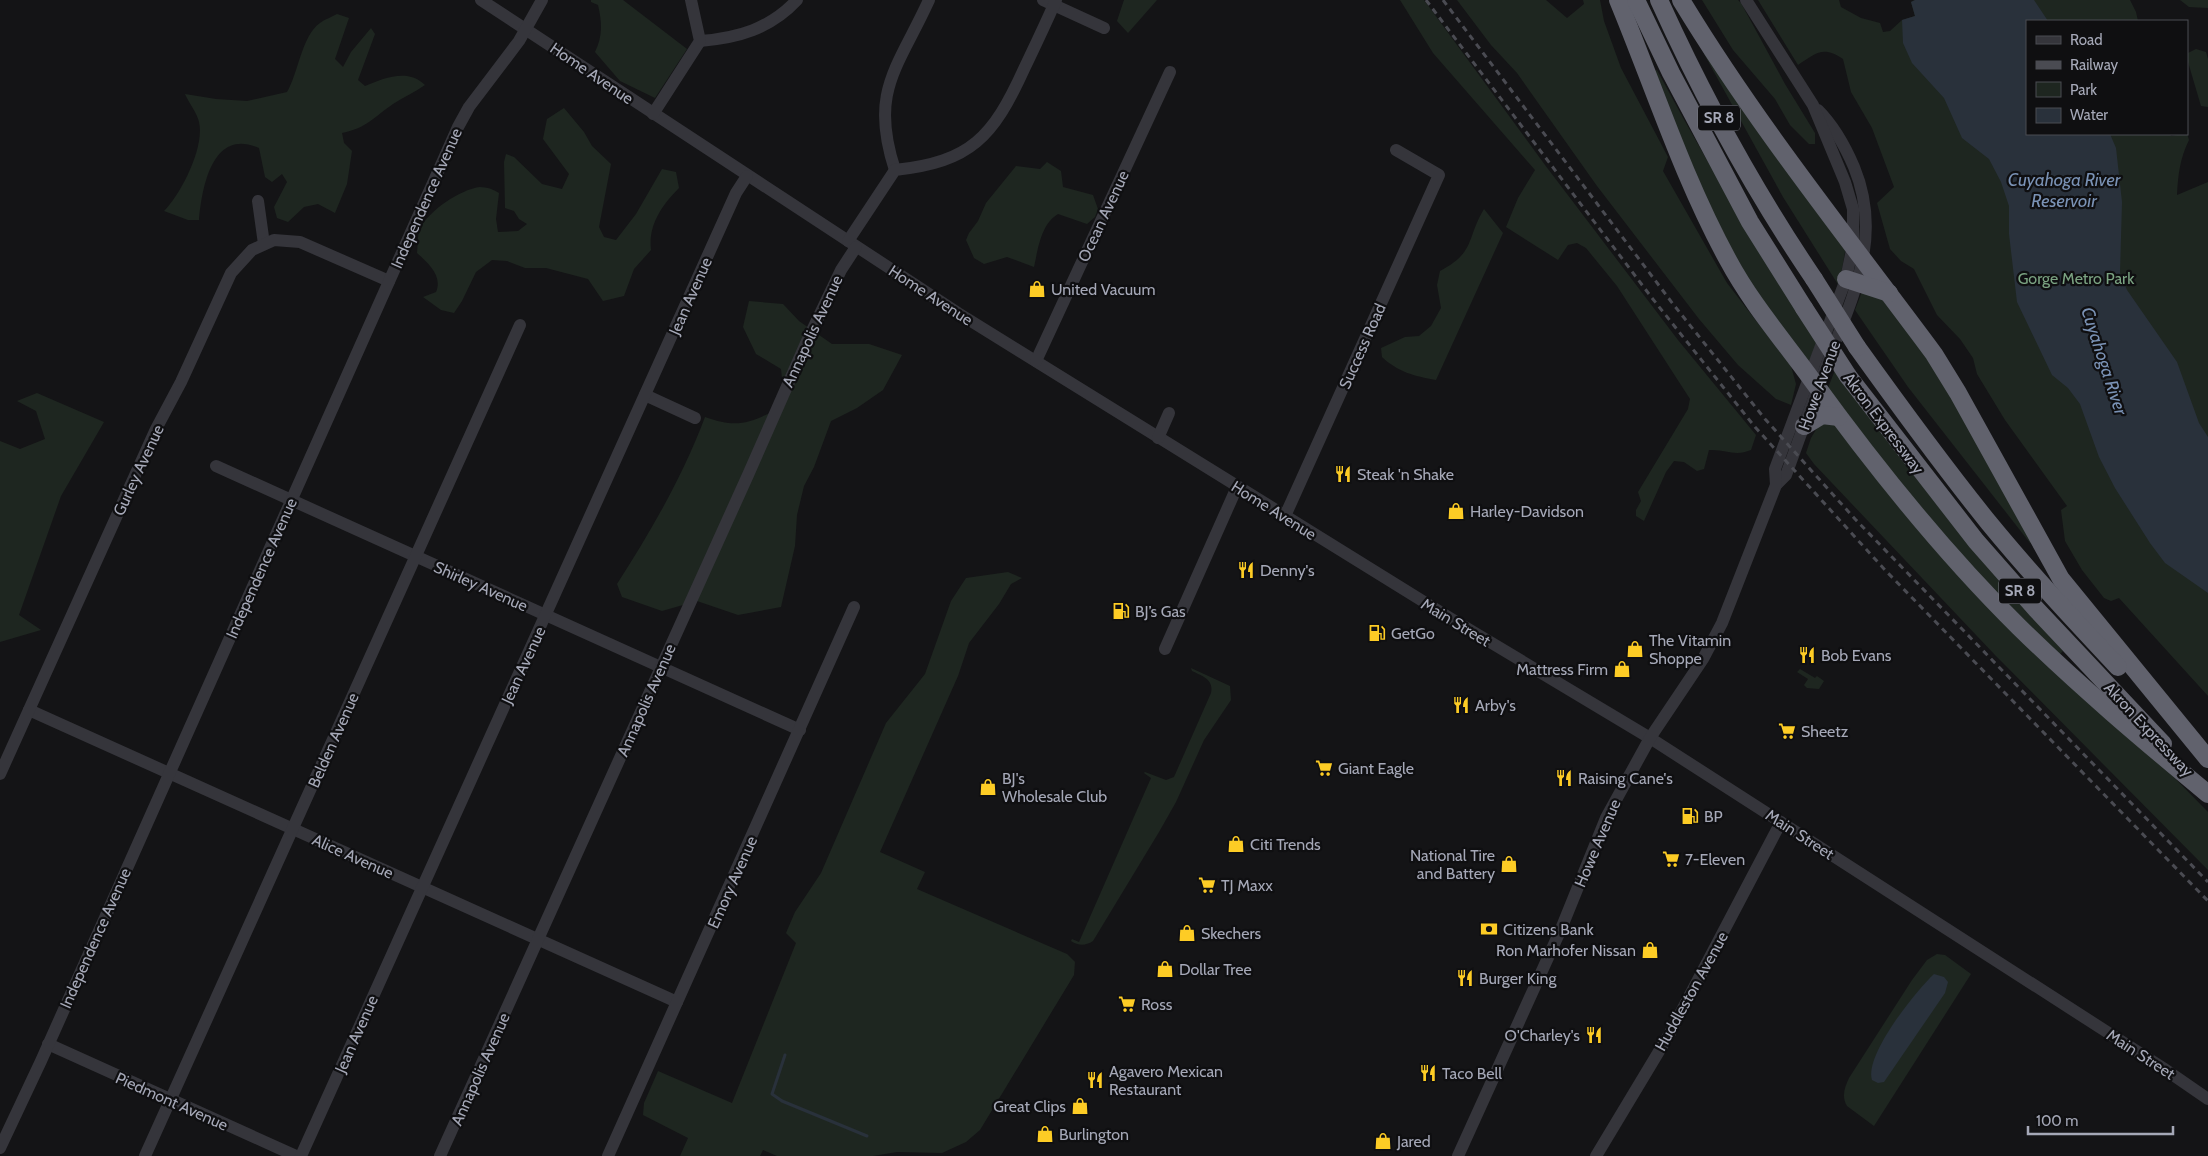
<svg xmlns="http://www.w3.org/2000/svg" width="2208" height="1156" viewBox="0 0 2208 1156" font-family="Cabin,sans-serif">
	<rect width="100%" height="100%" fill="#141416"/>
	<!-- green -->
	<g fill="#1e2620">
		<path d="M 591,0 L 623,0 L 687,49 L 655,98 L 620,81 L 595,52 C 603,36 602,22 598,5 L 591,2 Z"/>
		<path d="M 1124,0 L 1157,0 L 1128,33 L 1117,21 Z"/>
		<path d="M 1400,0 L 1424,0 L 1545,165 L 1678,340 L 1756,435 L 1751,450 C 1734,457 1727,449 1709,450 L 1704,469 L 1697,471 L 1684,462 L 1674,461 L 1666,472 L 1644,521 L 1636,516 L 1636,510 L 1641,501 L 1638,492 L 1688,409 L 1690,399 L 1617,286 L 1586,248 L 1577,243 L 1568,245 L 1558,260 L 1506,227 L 1518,198 L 1535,170 L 1433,53 Z"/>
		<path d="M 1457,0 L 1546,0 L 1567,18 L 1584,4 L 1583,0 L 1600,0 L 1604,21 L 1621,68 L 1668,157 L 1663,171 L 1727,283 L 1791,366 L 1796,384 L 1791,405 L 1776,399 L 1738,365 L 1699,319 L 1597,186 L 1517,73 L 1491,45 Z"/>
		<path d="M 1702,0 L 1738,0 L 1741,3 L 1785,84 L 1815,133 L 1815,144 L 1809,144 L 1790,125 L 1775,99 L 1733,50 Z"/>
		<path d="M 1758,0 L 1839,0 L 1841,7 L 1861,18 L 1880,23 L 1883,32 L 1890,31 L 1902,20 L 1915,16 L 1911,2 L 1915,0 L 2130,0 L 2136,12 L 2138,21 L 2027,21 L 2027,134 L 2170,134 L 2171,136 L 2187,133 L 2189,140 C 2180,158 2178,175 2177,195 L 2208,182 L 2208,696 L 2119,598 L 2111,601 L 2104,598 L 2082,570 L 2065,541 L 2061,510 L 2067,506 L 2005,420 L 1977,374 L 1973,358 L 1960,339 L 1937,315 L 1914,269 L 1901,261 L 1890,249 L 1877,203 L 1894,187 L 1872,128 L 1851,92 L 1843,59 C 1823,45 1815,54 1798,65 Z"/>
		<path d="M 2180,0 L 2208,0 L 2208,8 L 2189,7 Z"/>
		<path d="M 337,14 L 349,18 L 335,59 L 343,67 L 351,52 L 371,28 L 375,34 L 358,80 L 365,86 C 384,78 408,68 425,85 C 415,92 404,97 393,104 C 374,117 367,128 342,133 L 344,143 L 352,151 L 347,184 L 335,213 L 318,204 L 304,207 L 288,222 L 277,218 L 274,207 L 287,182 L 282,174 L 272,182 L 265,177 L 259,148 C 212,127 202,188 199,220 L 188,220 L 164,211 C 181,194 205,147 199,122 C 197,113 189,103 185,94 L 216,99 L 247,101 L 287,92 C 298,74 302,35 320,23 C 325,19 332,17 337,14 Z"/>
		<path d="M 2196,49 L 2206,52 L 2208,59 L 2208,107 L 2201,106 L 2188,62 L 2188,53 Z"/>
		<path d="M 1707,52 L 1846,246 L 1839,286 L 1783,197 L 1704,54 Z"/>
		<path d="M 1657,70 C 1707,163 1760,253 1817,342 L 1809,362 L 1802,357 L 1770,317 L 1722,238 L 1651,72 Z"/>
		<path d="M 564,108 L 584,132 L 592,146 L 611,164 L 599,227 L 604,237 L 616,240 L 636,214 L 662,169 L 676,172 L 679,188 C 662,205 648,225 651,250 L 634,269 L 624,296 L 603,301 L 588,279 L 546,268 L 525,268 L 507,261 L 492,260 L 476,272 L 462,301 L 454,313 L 441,310 L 423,297 L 436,292 C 443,276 428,263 417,253 C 418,246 417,236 420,229 C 428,211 461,189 480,187 C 487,187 493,189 499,193 L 496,219 L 498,232 L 518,231 L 527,224 L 519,219 L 514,211 L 505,208 L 504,162 L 506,154 L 514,157 L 542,184 L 562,189 L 569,174 L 543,139 L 547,119 Z"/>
		<path d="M 1047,162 L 1061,171 L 1063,187 L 1093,195 L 1098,209 L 1095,217 L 1087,224 L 1058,214 C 1041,224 1038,249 1034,267 L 1007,257 L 984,264 L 974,258 L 966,240 L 969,233 L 978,221 L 986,203 L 1016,166 L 1040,169 Z"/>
		<path d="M 1484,209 L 1503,233 L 1436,380 C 1414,376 1398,372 1382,357 L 1381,348 L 1405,337 L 1419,336 L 1431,326 L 1441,308 L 1437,285 L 1440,271 C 1476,252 1466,239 1484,209 Z"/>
		<path d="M 1863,289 L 1885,297 L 1934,362 L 2034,540 L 2030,543 L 1908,387 L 1855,310 Z"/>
		<path d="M 749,301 L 783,304 L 799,321 L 832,344 L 869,344 L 902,355 L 883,390 L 857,408 L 831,421 L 814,467 L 804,486 L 797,515 L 795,546 L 781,607 L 738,615 L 697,601 L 662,611 L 622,597 L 617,584 C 651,531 683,476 705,417 C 741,430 752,421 785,406 L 781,369 L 756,354 L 743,327 Z"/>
		<path d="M 1835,370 L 1930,496 L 1991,570 L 2063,651 L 2059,655 L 1992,589 L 1905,490 L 1828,388 Z"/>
		<path d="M 37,393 L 104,422 L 61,496 L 19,615 L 41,630 L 0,642 L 0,441 L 20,449 L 45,439 L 36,411 L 17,401 Z"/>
		<path d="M 1830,422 L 1845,432 L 2156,759 L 2208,812 L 2208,870 L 1995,655 L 1814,464 L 1806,453 L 1811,438 L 1820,423 Z"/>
		<path d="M 1008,572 L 1022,578 L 1011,584 L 999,604 L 969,643 L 958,676 L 880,852 L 925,872 L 917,889 L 1067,954 L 1075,962 L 1074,975 L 980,1130 L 966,1142 L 942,1153 L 897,1152 L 873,1156 L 777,1156 L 763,1150 L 760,1156 L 680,1156 L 688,1138 L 643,1115 L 644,1103 L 658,1071 L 732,1103 L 796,943 L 786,933 L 795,912 L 821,873 L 886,723 L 925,674 L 951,601 L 966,578 Z"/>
		<path d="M 1191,668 L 1230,686 L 1231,700 L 1204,740 L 1176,802 L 1159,832 L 1093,941 C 1085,946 1079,946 1071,941 L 1072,939 L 1079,942 L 1151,778 L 1144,773 L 1145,772 L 1166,780 L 1174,777 L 1211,693 C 1214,679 1202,676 1192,671 Z"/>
		<path d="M 1800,669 L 1815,678 L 1817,676 L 1824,681 L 1819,689 L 1807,688 L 1804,685 L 1808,679 L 1797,672 Z"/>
		<path d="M 1937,954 L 1945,955 L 1971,974 L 1874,1126 L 1847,1106 C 1841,1096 1845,1087 1849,1078 L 1912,980 L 1927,960 Z"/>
	</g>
	<!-- water -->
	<g fill="#29313b">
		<path d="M 1915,0 L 2034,0 L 2048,21 L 2027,21 L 2027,134 L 2110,134 L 2116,148 L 2122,202 L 2120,273 L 2127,290 L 2177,362 L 2199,423 L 2208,437 L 2208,593 L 2165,563 L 2150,543 L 2115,488 L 2099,457 L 2080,404 L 2068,388 L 2052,375 L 2017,302 L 2009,234 L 2009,206 L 2001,182 L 1989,159 L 1962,138 L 1944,98 L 1912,63 L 1903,43 L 1902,20 L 1915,16 L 1911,2 Z"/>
		<path d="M 1934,974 L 1944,977 L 1948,982 L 1945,993 L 1884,1082 L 1878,1083 L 1872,1080 C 1864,1055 1916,991 1934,974 Z"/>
	</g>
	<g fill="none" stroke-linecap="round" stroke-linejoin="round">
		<!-- stream -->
		<path stroke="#29313b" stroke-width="3" d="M 785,1055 L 772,1094 L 782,1101 L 867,1136"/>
		<!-- minor -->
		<g stroke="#35353b" stroke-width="12">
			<path d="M 481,0 L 958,313 L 1450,618 L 1650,738 L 2163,1068 L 2208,1099"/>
			<path d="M 1043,0 L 1104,28"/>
			<path d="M 700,41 C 738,38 770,29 797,0"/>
			<path d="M 653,114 L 700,41 L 691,0"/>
			<path d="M 895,170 C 869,91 898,68 929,0"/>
			<path d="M 258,201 L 264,244"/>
			<path d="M 848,241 L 895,170 C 971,162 993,137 1024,69 C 1035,46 1046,23 1056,0"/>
			<path d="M 1036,361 L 1170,72"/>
			<path d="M 645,395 L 695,418"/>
			<path d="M 1158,438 L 1169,413"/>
			<path d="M 216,466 L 800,730"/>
			<path d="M 1776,485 L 1786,475 C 1800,437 1813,399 1828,361 C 1853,296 1883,237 1854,167 C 1845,146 1835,127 1818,110"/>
			<path d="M 1285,516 L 1439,175 L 1396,150"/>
			<path d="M 1165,649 L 1237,487"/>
			<path d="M 29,710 L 677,1002"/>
			<path d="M 0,774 L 156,429 L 181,382 L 231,273 L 252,250 L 274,240 L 300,242 L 389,281"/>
			<path d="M 48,1044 L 296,1156"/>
			<path d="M 0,1148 L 41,1061 L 458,127 L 469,107 L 519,41 L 542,0"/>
			<path d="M 145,1156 L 520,325"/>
			<path d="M 301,1156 L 736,193 L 747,176"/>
			<path d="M 440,1156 L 748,475 L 807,341 L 841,270 L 856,247"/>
			<path d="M 608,1156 L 854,607"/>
			<path d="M 1458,1156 L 1561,929 L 1606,818 L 1650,738 L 1703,659 L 1722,623 L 1776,485 L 1775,469 L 1846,279 L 1853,245 L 1853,209 L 1845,182 L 1813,105 L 1746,0"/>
			<path d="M 1596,1156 L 1670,1033 L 1781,822"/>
		</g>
		<!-- highway -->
		<g stroke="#61626d" stroke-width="18">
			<path d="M 1618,0 C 1654,87 1683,178 1728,260 C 1751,303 1783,340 1812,380 C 1875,467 1942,551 2019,627 C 2079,686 2143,740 2208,794"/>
			<path d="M 1636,0 L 1671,73 L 1750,222 L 1804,308"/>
			<path d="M 1659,0 C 1703,97 1755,192 1814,279"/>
			<path d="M 1681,0 C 1756,124 1848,238 1934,354 L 1958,393 L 2061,579 L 2208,759"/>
			<path d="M 1846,279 L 1889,293"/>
			<path d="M 1857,347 C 1900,407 1943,466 1989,523 C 2030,573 2074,620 2118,667"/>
			<path d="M 1848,376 L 1976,541 L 2036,609 L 2163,744"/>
			<path d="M 1804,426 L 1822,415 L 1839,417"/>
		</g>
		<!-- rail -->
		<g stroke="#4a4b52" stroke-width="3" stroke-dasharray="6 5" stroke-linecap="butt">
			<path d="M 1426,0 L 1652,298 L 1755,427 L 1885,570 L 2208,901"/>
			<path d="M 1443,0 L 1673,304 L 1765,419 L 1855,519 L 2208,882"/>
		</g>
		<!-- highway-bridge -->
		<g stroke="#61626d" stroke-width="18">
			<path d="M 1814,279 L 1857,347"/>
			<path d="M 1804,308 L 1848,376"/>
		</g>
	</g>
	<!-- icons -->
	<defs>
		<g id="shop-bare" transform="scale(1.35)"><path d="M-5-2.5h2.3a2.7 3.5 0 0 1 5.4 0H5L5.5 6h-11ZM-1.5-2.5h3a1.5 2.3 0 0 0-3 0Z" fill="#fdcc25" stroke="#0f0f11" stroke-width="2.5" paint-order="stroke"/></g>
		<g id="restaurant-bare" transform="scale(1.35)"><path d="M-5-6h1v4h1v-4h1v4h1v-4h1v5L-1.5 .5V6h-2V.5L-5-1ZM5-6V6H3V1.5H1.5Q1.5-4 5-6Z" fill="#fdcc25" stroke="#0f0f11" stroke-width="2.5" paint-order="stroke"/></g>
		<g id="fuel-bare" transform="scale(1.35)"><path d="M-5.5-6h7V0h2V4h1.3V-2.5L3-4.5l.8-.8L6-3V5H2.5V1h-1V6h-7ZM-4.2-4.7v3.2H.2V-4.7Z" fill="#fdcc25" stroke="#0f0f11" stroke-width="2.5" paint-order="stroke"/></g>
		<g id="supermarket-bare" transform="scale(1.35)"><path d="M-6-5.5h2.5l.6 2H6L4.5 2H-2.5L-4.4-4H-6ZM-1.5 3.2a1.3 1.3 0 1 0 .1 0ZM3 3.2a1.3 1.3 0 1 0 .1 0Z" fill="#fdcc25" stroke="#0f0f11" stroke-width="2.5" paint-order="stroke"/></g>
		<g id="bank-bare" transform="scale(1.35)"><path d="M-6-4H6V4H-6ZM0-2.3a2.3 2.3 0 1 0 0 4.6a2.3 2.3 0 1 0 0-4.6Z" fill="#fdcc25" stroke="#0f0f11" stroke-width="2.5" paint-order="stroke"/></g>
	</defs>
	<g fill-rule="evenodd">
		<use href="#shop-bare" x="1037" y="289"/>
		<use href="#restaurant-bare" x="1343" y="474"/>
		<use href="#shop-bare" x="1456" y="511"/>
		<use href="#restaurant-bare" x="1246" y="570"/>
		<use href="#fuel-bare" x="1121" y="611"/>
		<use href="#fuel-bare" x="1377" y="633"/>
		<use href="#shop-bare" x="1635" y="649"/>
		<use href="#restaurant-bare" x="1807" y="655"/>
		<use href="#shop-bare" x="1622" y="669"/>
		<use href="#restaurant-bare" x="1461" y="705"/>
		<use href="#supermarket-bare" x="1787" y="731"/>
		<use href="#supermarket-bare" x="1324" y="768"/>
		<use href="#restaurant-bare" x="1564" y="778"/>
		<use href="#shop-bare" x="988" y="787"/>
		<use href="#fuel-bare" x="1690" y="816"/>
		<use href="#shop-bare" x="1236" y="844"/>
		<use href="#supermarket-bare" x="1671" y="859"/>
		<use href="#shop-bare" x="1509" y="864"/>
		<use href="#supermarket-bare" x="1207" y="885"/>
		<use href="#bank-bare" x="1489" y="929"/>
		<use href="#shop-bare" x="1187" y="933"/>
		<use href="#shop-bare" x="1650" y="950"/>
		<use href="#shop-bare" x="1165" y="969"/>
		<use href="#restaurant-bare" x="1465" y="978"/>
		<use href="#supermarket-bare" x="1127" y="1004"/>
		<use href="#restaurant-bare" x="1594" y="1035"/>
		<use href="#restaurant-bare" x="1428" y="1073"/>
		<use href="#restaurant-bare" x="1095" y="1080"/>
		<use href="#shop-bare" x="1080" y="1106"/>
		<use href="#shop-bare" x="1045" y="1134"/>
		<use href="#shop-bare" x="1383" y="1141"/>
	</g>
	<g text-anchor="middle" stroke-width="4.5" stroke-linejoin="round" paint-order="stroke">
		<!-- shield labels -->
		<g fill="#0f0f11" stroke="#787a85" stroke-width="1">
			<rect x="1698" y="105.5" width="42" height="25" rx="4"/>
			<rect x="1999" y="578.5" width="42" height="25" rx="4"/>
		</g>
		<g font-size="15" font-weight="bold" fill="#a5a8b7">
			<text x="1719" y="123">SR 8</text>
			<text x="2020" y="596">SR 8</text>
		</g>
		<!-- street labels -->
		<g font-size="16" fill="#a5a8b7" stroke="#0f0f11">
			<text transform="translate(592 73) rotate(34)" y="6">Home Avenue</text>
			<text transform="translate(426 198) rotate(-66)" y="6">Independence Avenue</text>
			<text transform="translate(1103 216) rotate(-65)" y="6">Ocean Avenue</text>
			<text transform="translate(931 295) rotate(33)" y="6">Home Avenue</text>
			<text transform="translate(690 296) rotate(-66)" y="6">Jean Avenue</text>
			<text transform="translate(812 331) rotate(-65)" y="6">Annapolis Avenue</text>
			<text transform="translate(1362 346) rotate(-66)" y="6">Success Road</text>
			<text transform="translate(1819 385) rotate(-70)" y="6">Howe Avenue</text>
			<text transform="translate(1884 423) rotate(53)" y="6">Akron Expressway</text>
			<text transform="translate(138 470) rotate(-65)" y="6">Gurley Avenue</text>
			<text transform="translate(1274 510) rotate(32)" y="6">Home Avenue</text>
			<text transform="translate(261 568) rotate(-66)" y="6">Independence Avenue</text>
			<text transform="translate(481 586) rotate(24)" y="6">Shirley Avenue</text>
			<text transform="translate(1456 622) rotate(31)" y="6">Main Street</text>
			<text transform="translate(523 665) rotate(-65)" y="6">Jean Avenue</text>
			<text transform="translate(646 700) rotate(-66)" y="6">Annapolis Avenue</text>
			<text transform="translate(2149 729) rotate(47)" y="6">Akron Expressway</text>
			<text transform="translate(333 740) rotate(-66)" y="6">Belden Avenue</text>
			<text transform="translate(1800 834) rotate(33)" y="6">Main Street</text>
			<text transform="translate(1597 843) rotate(-67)" y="6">Howe Avenue</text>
			<text transform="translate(353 856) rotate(24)" y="6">Alice Avenue</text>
			<text transform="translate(732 882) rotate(-66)" y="6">Emory Avenue</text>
			<text transform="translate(95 938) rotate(-66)" y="6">Independence Avenue</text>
			<text transform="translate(1691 991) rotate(-61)" y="6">Huddleston Avenue</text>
			<text transform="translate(356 1034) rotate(-66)" y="6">Jean Avenue</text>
			<text transform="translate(2141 1054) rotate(33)" y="6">Main Street</text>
			<text transform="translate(480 1069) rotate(-66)" y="6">Annapolis Avenue</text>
			<text transform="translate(172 1101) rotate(24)" y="6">Piedmont Avenue</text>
		</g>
		<!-- park labels -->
		<g font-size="16" fill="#7ba382" stroke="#0f0f11">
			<text x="2076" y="284">Gorge Metro Park</text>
		</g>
		<!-- poi labels -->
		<g font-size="16" fill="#a5a8b7" stroke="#0f0f11" text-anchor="start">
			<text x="1051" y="295">United Vacuum</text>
			<text x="1357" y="480">Steak 'n Shake</text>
			<text x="1470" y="517">Harley-Davidson</text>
			<text x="1260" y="576">Denny's</text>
			<text x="1135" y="617">BJ’s Gas</text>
			<text x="1391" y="639">GetGo</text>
			<text x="1649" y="646">The Vitamin<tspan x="1649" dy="18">Shoppe</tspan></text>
			<text x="1821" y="661">Bob Evans</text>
			<text x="1608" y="675" text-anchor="end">Mattress Firm</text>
			<text x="1475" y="711">Arby's</text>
			<text x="1801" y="737">Sheetz</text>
			<text x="1338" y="774">Giant Eagle</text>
			<text x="1002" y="784">BJ's<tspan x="1002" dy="18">Wholesale Club</tspan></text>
			<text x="1578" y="784">Raising Cane's</text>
			<text x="1704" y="822">BP</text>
			<text x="1250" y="850">Citi Trends</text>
			<text x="1495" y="861" text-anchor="end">National Tire<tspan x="1495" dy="18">and Battery</tspan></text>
			<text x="1685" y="865">7-Eleven</text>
			<text x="1221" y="891">TJ Maxx</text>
			<text x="1503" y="935">Citizens Bank</text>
			<text x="1201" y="939">Skechers</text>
			<text x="1636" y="956" text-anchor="end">Ron Marhofer Nissan</text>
			<text x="1179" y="975">Dollar Tree</text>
			<text x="1479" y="984">Burger King</text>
			<text x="1141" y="1010">Ross</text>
			<text x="1580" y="1041" text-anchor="end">O'Charley's</text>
			<text x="1109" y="1077">Agavero Mexican<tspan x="1109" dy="18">Restaurant</tspan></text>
			<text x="1442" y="1079">Taco Bell</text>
			<text x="1066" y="1112" text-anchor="end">Great Clips</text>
			<text x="1059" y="1140">Burlington</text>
			<text x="1397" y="1147">Jared</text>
		</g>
		<!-- water labels -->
		<g font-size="18" font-style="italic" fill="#7a92b5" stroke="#0f0f11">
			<text x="2064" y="186">Cuyahoga River<tspan x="2064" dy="21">Reservoir</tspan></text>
			<text transform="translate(2104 361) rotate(72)" y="6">Cuyahoga River</text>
		</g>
	</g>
	<!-- legend -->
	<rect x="2026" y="20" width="162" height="115" fill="#0f0f11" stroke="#4b4c53"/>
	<rect x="2036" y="36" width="25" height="8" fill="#35353b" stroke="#4b4c53"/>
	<text x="2070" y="45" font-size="15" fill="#a5a8b7">Road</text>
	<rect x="2036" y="61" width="25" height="8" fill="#4a4b52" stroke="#4b4c53"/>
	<text x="2070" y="70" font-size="15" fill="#a5a8b7">Railway</text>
	<rect x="2036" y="82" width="25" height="15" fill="#1e2620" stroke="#4b4c53"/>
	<text x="2070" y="95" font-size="15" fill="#a5a8b7">Park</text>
	<rect x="2036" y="108" width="25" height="15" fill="#29313b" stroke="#4b4c53"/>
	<text x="2070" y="120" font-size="15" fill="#a5a8b7">Water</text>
	<!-- scale -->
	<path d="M2028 1126v8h145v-8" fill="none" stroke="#a5a8b7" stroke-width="2.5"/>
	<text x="2036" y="1126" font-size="15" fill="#a5a8b7" stroke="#0f0f11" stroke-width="4" paint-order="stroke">100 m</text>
</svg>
